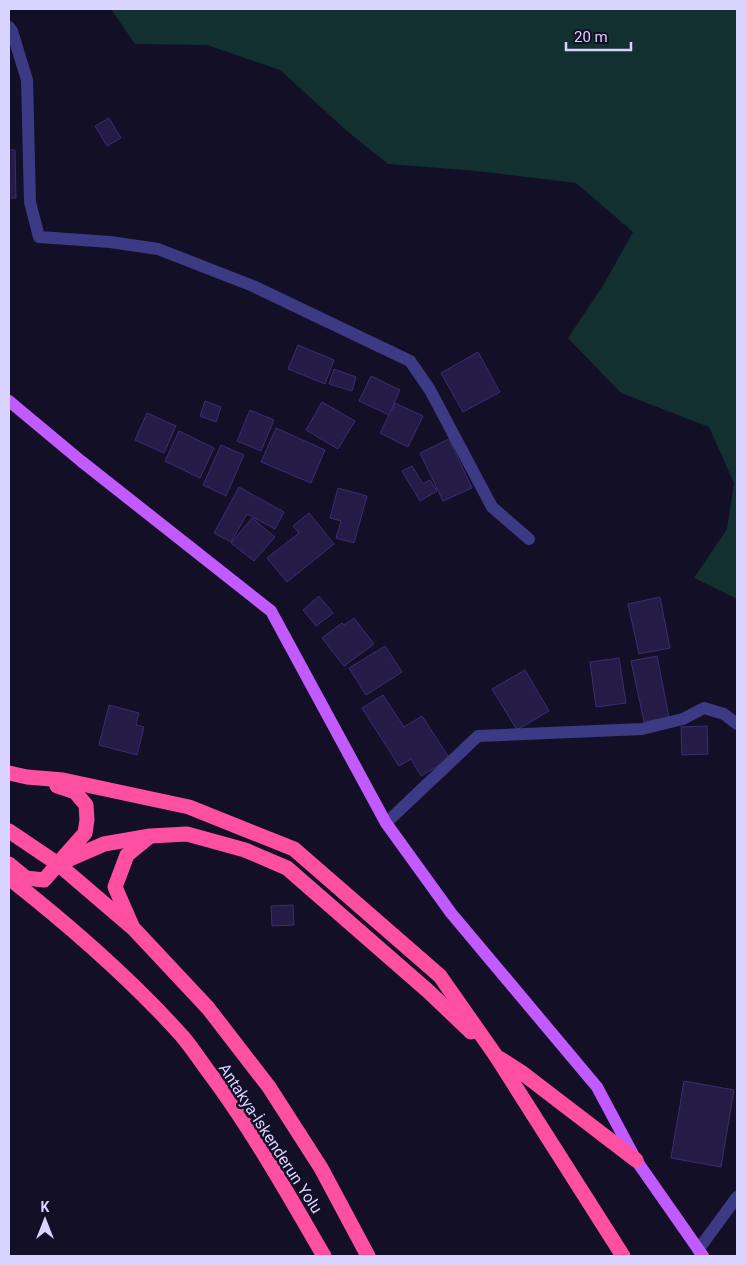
<svg xmlns="http://www.w3.org/2000/svg" width="746" height="1265" viewBox="0 0 746 1265" font-family="Roboto,sans-serif">
	<rect width="100%" height="100%" fill="#130f26"/>
	<!-- green -->
	<path fill="#12302f" d="M 111,9 L 737,9 L 737,599 L 694,578 L 727,529 L 734,483 L 709,427 L 621,393 L 568,338 L 604,284 L 633,232 L 576,183 L 477,171 L 388,164 L 347,131 L 280,70 L 207,45 L 135,44 Z"/>
	<!-- building -->
	<g fill="#241b47" stroke="#3b2d73">
		<path d="M 109,118 L 121,138 L 107,146 L 95,126 Z"/>
		<path d="M 9,150 L 15,150 L 16,198 L 9,198 Z"/>
		<path d="M 298,345 L 334,360 L 325,384 L 288,369 Z"/>
		<path d="M 478,352 L 500,392 L 463,412 L 441,373 Z"/>
		<path d="M 334,369 L 356,377 L 352,391 L 329,384 Z"/>
		<path d="M 371,376 L 400,390 L 389,415 L 359,401 Z"/>
		<path d="M 205,401 L 221,407 L 216,422 L 200,416 Z"/>
		<path d="M 322,402 L 355,421 L 338,449 L 306,430 Z"/>
		<path d="M 395,403 L 423,416 L 408,447 L 380,433 Z"/>
		<path d="M 250,410 L 274,420 L 261,451 L 237,441 Z"/>
		<path d="M 147,413 L 176,426 L 164,453 L 135,440 Z"/>
		<path d="M 276,428 L 325,450 L 311,483 L 261,462 Z"/>
		<path d="M 179,431 L 214,448 L 200,478 L 165,461 Z"/>
		<path d="M 449,439 L 472,488 L 443,501 L 420,453 Z"/>
		<path d="M 221,445 L 244,455 L 226,496 L 203,485 Z"/>
		<path d="M 412,466 L 423,484 L 430,480 L 437,491 L 420,501 L 402,471 Z"/>
		<path d="M 239,487 L 284,512 L 275,529 L 247,514 L 231,542 L 214,533 Z"/>
		<path d="M 338,488 L 367,496 L 354,543 L 336,538 L 341,521 L 330,518 Z"/>
		<path d="M 309,513 L 334,544 L 287,582 L 267,558 L 299,533 L 293,526 Z"/>
		<path d="M 252,518 L 275,537 L 254,561 L 231,543 Z"/>
		<path d="M 319,596 L 333,613 L 316,626 L 303,610 Z"/>
		<path d="M 660,597 L 670,648 L 639,654 L 628,604 Z"/>
		<path d="M 354,618 L 374,644 L 344,666 L 322,638 L 342,623 L 344,625 Z"/>
		<path d="M 385,646 L 402,672 L 366,695 L 349,668 Z"/>
		<path d="M 657,656 L 669,717 L 644,722 L 631,661 Z"/>
		<path d="M 619,658 L 626,703 L 596,707 L 590,662 Z"/>
		<path d="M 525,670 L 549,711 L 517,730 L 492,689 Z"/>
		<path d="M 383,695 L 404,727 L 422,716 L 450,759 L 421,776 L 411,759 L 399,766 L 362,708 Z"/>
		<path d="M 109,705 L 139,713 L 136,725 L 144,727 L 137,755 L 99,745 Z"/>
		<path d="M 707,726 L 708,754 L 682,755 L 681,727 Z"/>
		<path d="M 293,905 L 294,925 L 272,926 L 271,906 Z"/>
		<path d="M 684,1081 L 734,1090 L 721,1167 L 671,1158 Z"/>
	</g>
	<g fill="none" stroke-linecap="round" stroke-linejoin="round">
		<!-- minor -->
		<g stroke="#3d3a85" stroke-width="12">
			<path d="M 9,27 L 12,31 L 27,80 L 30,202 L 39,237 L 110,242 L 158,249 L 253,286 L 410,361 L 430,390 L 492,507 L 529,539"/>
			<path d="M 386,823 L 478,736 L 642,729 L 683,719 L 704,708 L 724,714 L 737,724"/>
			<path d="M 698,1250 L 737,1197"/>
		</g>
		<!-- major -->
		<path stroke="#c25bff" stroke-width="12" d="M 9,401 L 81,461 L 271,611 L 386,823 L 451,913 L 597,1087 L 636,1160 L 703,1256"/>
		<!-- highway -->
		<g stroke="#ff4fa3" stroke-width="15">
			<path d="M 9,773 L 27,777 L 63,780 L 189,807 L 294,849 L 440,976 L 496,1056 L 623,1256"/>
			<path d="M 57,786 L 75,792 L 86,805 L 87,820 L 85,833 L 62,859"/>
			<path d="M 9,831 L 58,864 L 134,929 L 208,1008 L 269,1087 L 321,1168 L 368,1256"/>
			<path d="M 9,864 L 26,878 L 44,880 L 58,864 L 104,844 L 150,836 L 187,834 L 245,850 L 287,868 L 428,991 L 471,1032"/>
			<path d="M 9,878 C 70,926 130,978 182,1036 C 194,1050 203,1065 214,1079 C 255,1135 289,1196 324,1256"/>
			<path d="M 132,926 L 115,887 L 127,855 L 149,837"/>
			<path d="M 499,1058 L 521,1072 L 636,1160"/>
		</g>
	</g>
	<g text-anchor="middle" stroke-width="5" stroke-linejoin="round" paint-order="stroke">
		<!-- street labels -->
		<g font-size="16" fill="#d9d4ff" stroke="#130f26">
			<text transform="translate(271 1138) rotate(57)" y="6">Antakya-İskenderun Yolu</text>
		</g>
	</g>
	<!-- border -->
	<rect width="746" height="1265" fill="none" stroke="#d9d4ff" stroke-width="20"/>
	<!-- north arrow -->
	<g transform="translate(45 1220)" stroke="#130f26" stroke-width="4" paint-order="stroke">
	<path d="M0-4L9 19L0 12L-9 19Z" fill="#d9d4ff"/>
	<text y="-8" font-size="14" font-weight="bold" text-anchor="middle" fill="#d9d4ff">K</text>
	</g>
	<!-- scale -->
	<path d="M566 42v8h65v-8" fill="none" stroke="#d9d4ff" stroke-width="2.5"/>
	<text x="574" y="42" font-size="15" fill="#d9d4ff" stroke="#130f26" stroke-width="4" paint-order="stroke">20 m</text>
</svg>
